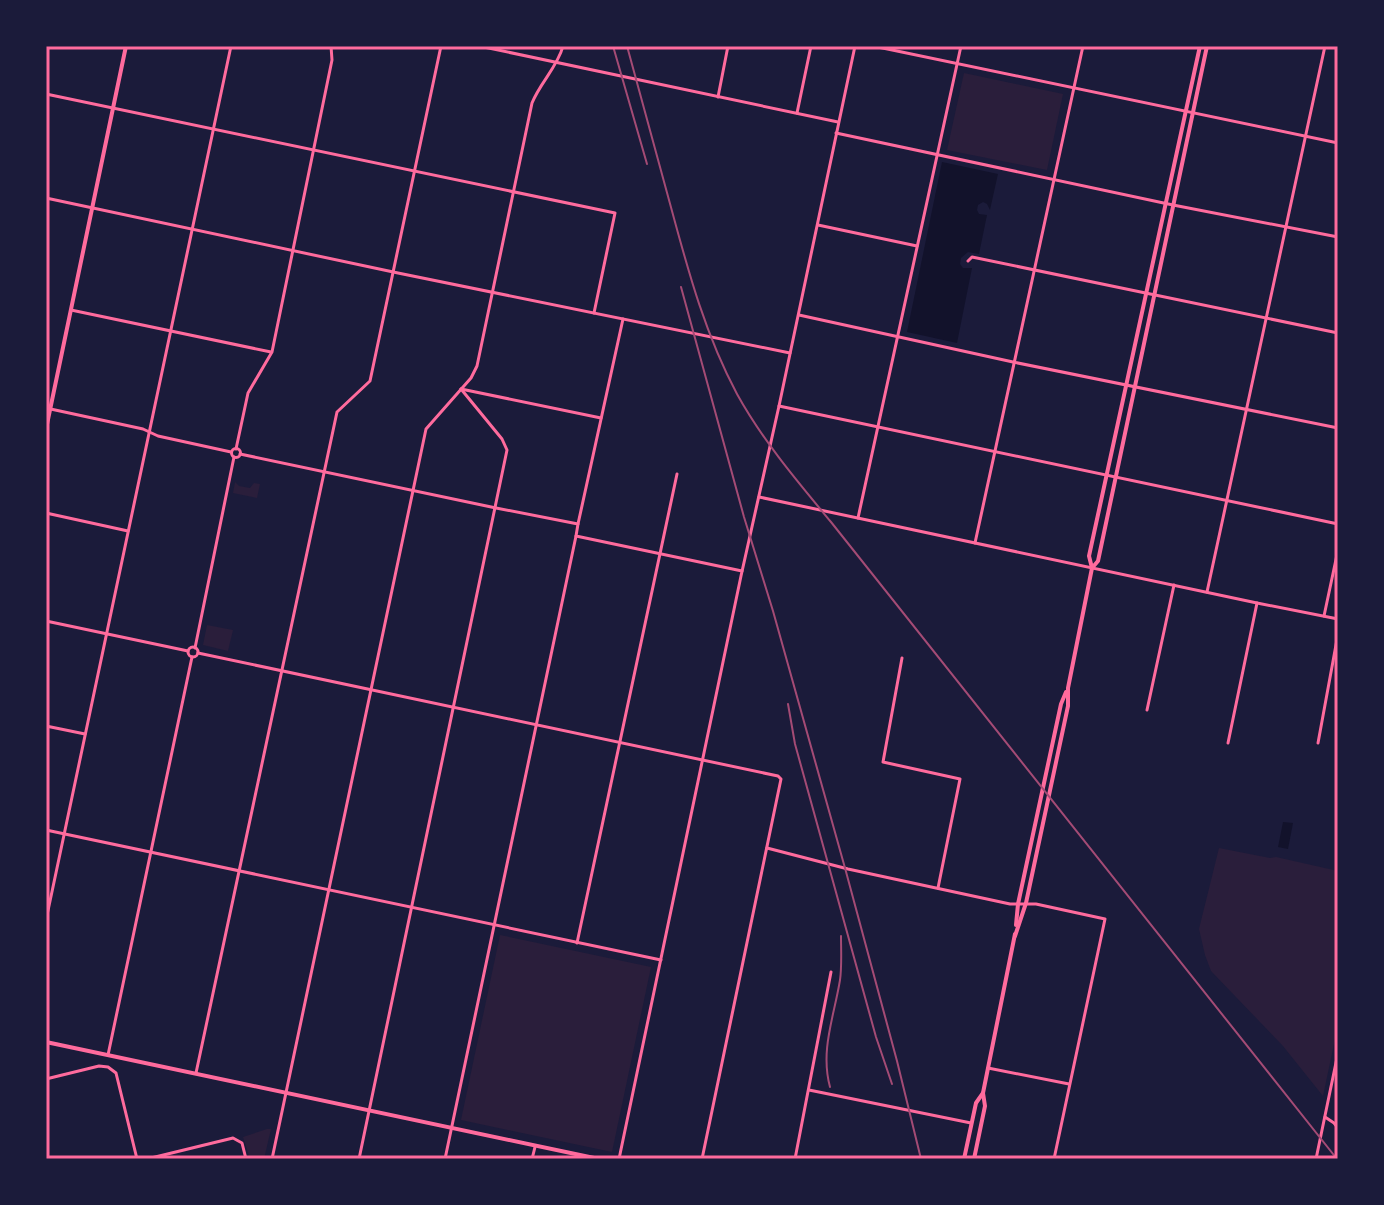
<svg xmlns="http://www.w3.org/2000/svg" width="1384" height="1205" viewBox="0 0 1384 1205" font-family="Literata,serif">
	<rect width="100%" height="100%" fill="#1b1b3a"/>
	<!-- green -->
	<g fill="#2a1e3b">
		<path d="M 964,73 L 1063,94 L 1047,170 L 947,150 Z"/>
		<path d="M 235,482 L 239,486 L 250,488 L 254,483 L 260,484 L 257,498 L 233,493 Z"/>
		<path d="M 207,625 L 233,630 L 228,651 L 203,645 Z"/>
		<path d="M 1219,848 L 1270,858 L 1276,857 L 1338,871 L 1338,1025 L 1323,1096 L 1283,1046 L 1211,971 L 1205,955 L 1199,929 Z"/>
		<path d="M 500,935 L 651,967 L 612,1152 L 461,1120 Z"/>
		<path d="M 267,1129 L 271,1129 L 264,1159 L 250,1159 L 243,1137 Z"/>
	</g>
	<!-- water -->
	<g fill="#12122b">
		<path d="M 942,162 L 998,174 L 990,210 L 987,204 L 983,202 L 978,205 L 977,210 L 979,214 L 987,215 L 979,254 L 968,252 L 961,258 L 960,264 L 963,268 L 972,268 L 957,343 L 907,332 Z"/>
		<path d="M 1283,822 L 1293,823 L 1288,849 L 1278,847 Z"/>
	</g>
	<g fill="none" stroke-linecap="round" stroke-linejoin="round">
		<!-- minor -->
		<g stroke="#ff6b9d" stroke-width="3">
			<path d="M 479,46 L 838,122"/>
			<path d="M 873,46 L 1338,143"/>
			<path d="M 46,94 L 615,213 L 594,313"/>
			<path d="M 718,97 L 728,46"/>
			<path d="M 797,113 L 811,46"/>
			<path d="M 836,133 L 1173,205 L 1338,237"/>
			<path d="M 46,198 L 398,273 L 790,353"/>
			<path d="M 818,225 L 917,246"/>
			<path d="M 968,261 L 972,257 L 1338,333"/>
			<path d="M 71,310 L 271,352"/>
			<path d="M 799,315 L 1013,362 L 1338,428"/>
			<path d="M 461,389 L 601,418"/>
			<path d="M 779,406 L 1338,524"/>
			<path d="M 236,449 L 248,393 L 272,352 L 332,60 L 331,46"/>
			<path d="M 46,513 L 128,531"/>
			<path d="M 858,518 L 961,46"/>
			<path d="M 578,524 L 623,319"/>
			<path d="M 975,543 L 1083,46"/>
			<path d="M 1207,592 L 1325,46"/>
			<path d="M 1324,616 L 1338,550"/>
			<path d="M 46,621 L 188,651"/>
			<circle cx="193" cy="652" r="5"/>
			<path d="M 195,648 L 234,457"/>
			<path d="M 198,653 L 778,776 L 781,779 L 702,1159"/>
			<path d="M 902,658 L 883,762 L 960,779 L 938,888"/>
			<path d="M 1147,710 L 1174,585"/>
			<path d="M 46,726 L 85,734"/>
			<path d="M 1228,743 L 1257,603"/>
			<path d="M 1318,743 L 1338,634"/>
			<path d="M 46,830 L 661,960"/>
			<path d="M 767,848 L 848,869 L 1010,904 L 1036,904 L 1105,919 L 1054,1159"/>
			<path d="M 46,920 L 231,46"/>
			<path d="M 577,943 L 677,474"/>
			<path d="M 108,1055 L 192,657"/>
			<path d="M 988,1068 L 1069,1084"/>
			<path d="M 196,1073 L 337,412 L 370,381 L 441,46"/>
			<path d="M 46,1079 L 99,1066 L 108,1067 L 116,1073 L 137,1159"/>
			<path d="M 809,1090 L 971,1123"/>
			<path d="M 1325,1117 L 1334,1123 L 1338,1128"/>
			<path d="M 147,1159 L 233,1138 L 242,1143 L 246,1159"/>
			<path d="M 359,1159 L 507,450 L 502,439 L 461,389"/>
			<path d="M 445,1159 L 576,536"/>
			<path d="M 532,1159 L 535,1147"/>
			<path d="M 795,1159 L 831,972"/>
			<path d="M 1316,1159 L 1338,1053"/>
		</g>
		<!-- tertiary -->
		<g stroke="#ff6b9d" stroke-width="3">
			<path d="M 46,408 L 143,429 L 158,436 L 231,452"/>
			<circle cx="236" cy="453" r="4.5"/>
			<path d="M 240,454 L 496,508 L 578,524 L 576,536 L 742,571"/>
			<path d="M 759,497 L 1257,603 L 1338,619"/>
			<path d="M 272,1159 L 426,429 L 471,378 L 477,366 L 532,103 C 540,83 558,66 563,46"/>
			<path d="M 619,1159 L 741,576 L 779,406 L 855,46"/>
		</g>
		<!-- secondary -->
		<g stroke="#ff6b9d" stroke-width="4">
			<path d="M 46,429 L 126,46"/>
			<path d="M 46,1042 L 599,1159"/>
		</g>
		<!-- primary -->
		<g stroke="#ff6b9d" stroke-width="4">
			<path d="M 1092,568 L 1098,561 L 1207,46"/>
			<path d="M 1016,925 L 1018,904 L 1061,704 L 1066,692"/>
			<path d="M 1015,936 L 1026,903 L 1068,706 L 1068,688 L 1092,568 L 1089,556 L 1200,46"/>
			<path d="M 964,1159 L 976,1103 L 983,1093"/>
			<path d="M 974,1159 L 985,1106 L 983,1093 L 1015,934"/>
		</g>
		<!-- rail -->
		<g stroke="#a44b75" stroke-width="2">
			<path d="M 613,46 L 647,164"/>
			<path d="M 627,46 C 642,101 657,156 672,211 C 689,274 706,336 737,394 C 763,441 797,481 831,522 L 1337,1159"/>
			<path d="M 681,287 L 744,517 L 773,611 L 845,868 L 897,1061 L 921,1159"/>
			<path d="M 788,704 L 795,744 L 876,1037 L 892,1084"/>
			<path d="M 830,1087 C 820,1050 834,1017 840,980 C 842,966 841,950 841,936"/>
		</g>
	</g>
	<!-- border -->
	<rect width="1384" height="1205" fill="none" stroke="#1b1b3a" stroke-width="96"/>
	<rect x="48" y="48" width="1288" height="1109" fill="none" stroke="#ff6b9d" stroke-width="3"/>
</svg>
